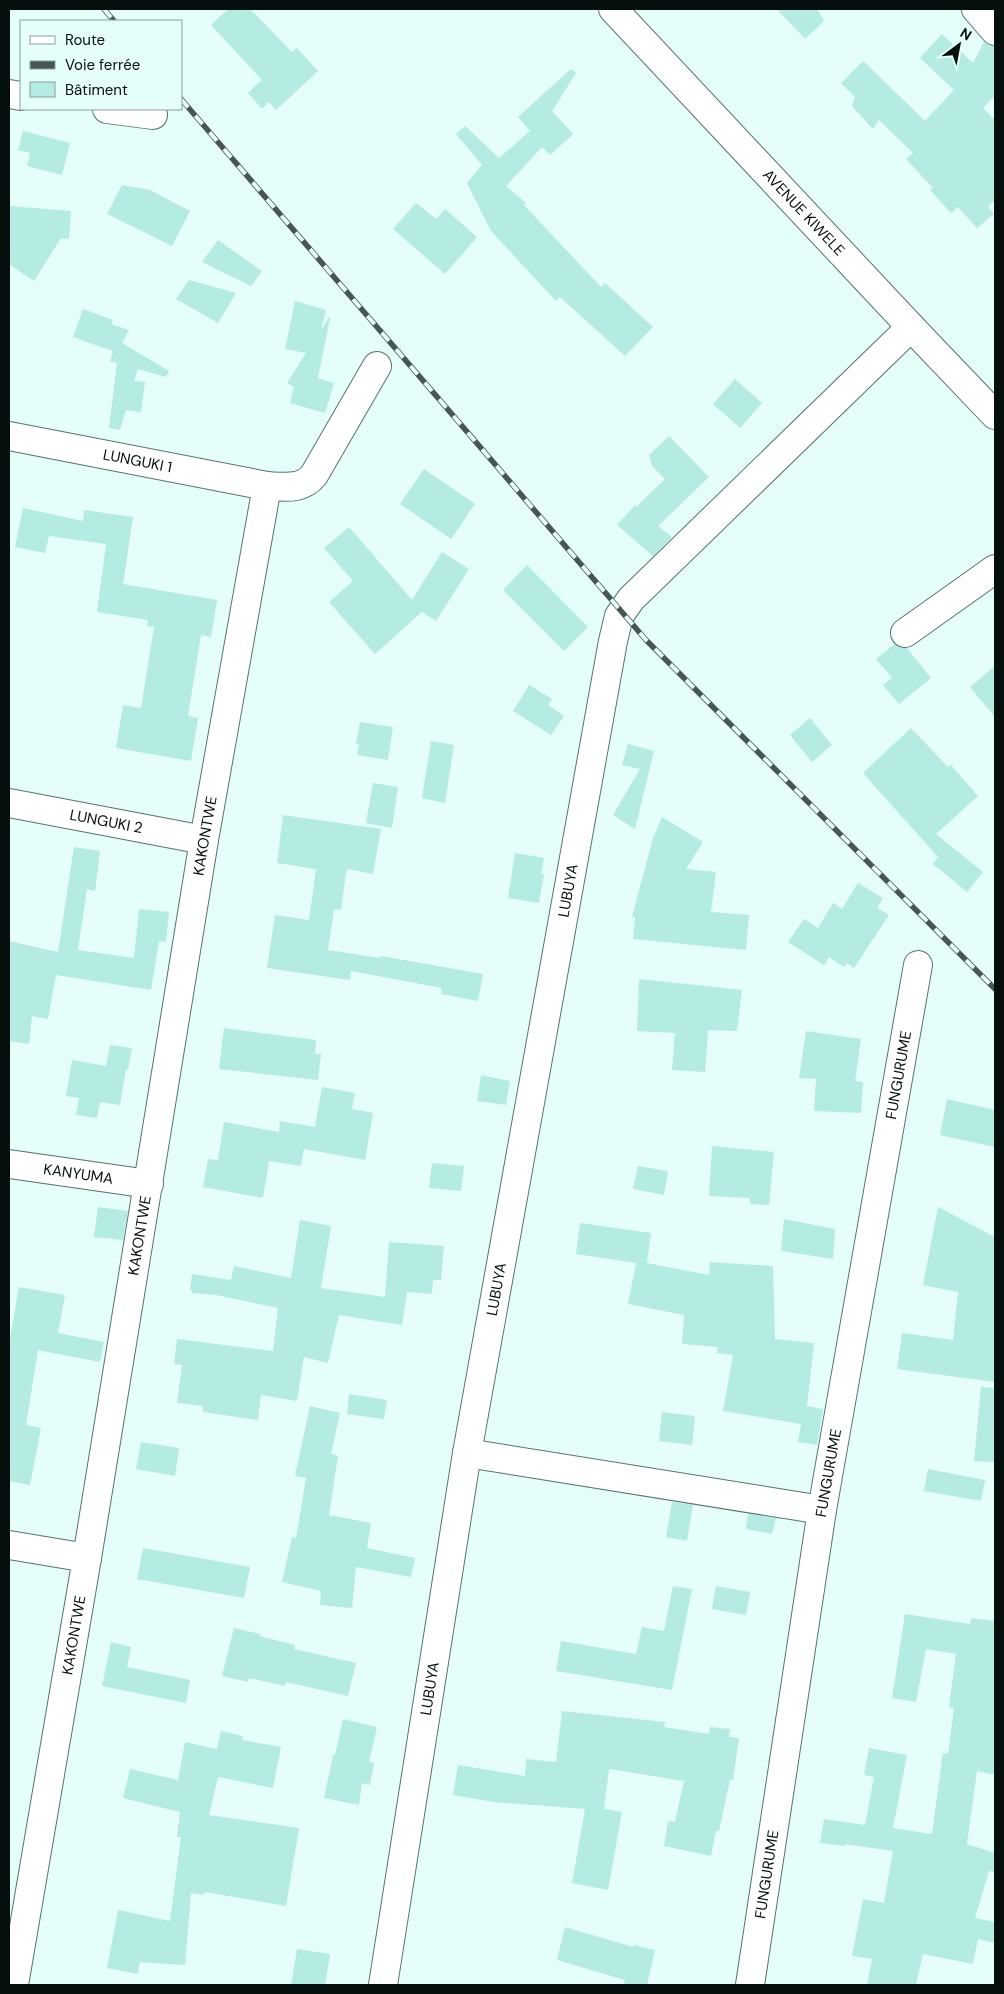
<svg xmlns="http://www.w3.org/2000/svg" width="1004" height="1994" viewBox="0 0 1004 1994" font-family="'DM Sans',sans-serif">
	<rect width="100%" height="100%" fill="#e5fef9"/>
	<!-- building -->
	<g fill="#b4ebe2">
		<path d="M 228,9 L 250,9 L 292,52 L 297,48 L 318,71 L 276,110 L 269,102 L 262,109 L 248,93 L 262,80 L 211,25 Z"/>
		<path d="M 777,9 L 817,9 L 824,21 L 805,39 Z"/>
		<path d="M 942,34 L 973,63 L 984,42 L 989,46 L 995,46 L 995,95 L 983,108 L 995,120 L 995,200 L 988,207 L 994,214 L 977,228 L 958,207 L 951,213 L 930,190 L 933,188 L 906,159 L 913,153 L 879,120 L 873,129 L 852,106 L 855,97 L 841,83 L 863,61 L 925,121 L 954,90 L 920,58 Z"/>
		<path d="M 571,69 L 576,73 L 552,111 L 573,134 L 550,155 L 542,147 L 506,186 L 526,203 L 524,205 L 601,287 L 605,283 L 653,327 L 625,356 L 560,297 L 556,301 L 491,231 L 467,183 L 482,165 L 456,134 L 465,126 L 499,158 L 530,131 L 518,117 Z"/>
		<path d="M 23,131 L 70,143 L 62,175 L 27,166 L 30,153 L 18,150 Z"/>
		<path d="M 122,185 L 150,190 L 190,211 L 172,246 L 107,214 Z"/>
		<path d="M 416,203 L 436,219 L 445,209 L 477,237 L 445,274 L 393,229 Z"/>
		<path d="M 9,206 L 71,211 L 69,239 L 61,238 L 34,281 L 9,264 Z"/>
		<path d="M 218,240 L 262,271 L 251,286 L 202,262 Z"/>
		<path d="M 189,280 L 236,293 L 218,323 L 176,299 Z"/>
		<path d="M 295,301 L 326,310 L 321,330 L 329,317 L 330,318 L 318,378 L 334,383 L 325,413 L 290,403 L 294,387 L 287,383 L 306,353 L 285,349 Z"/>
		<path d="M 83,309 L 113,320 L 111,324 L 129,330 L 122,343 L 169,371 L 166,377 L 138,369 L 134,381 L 145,382 L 141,412 L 126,410 L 120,430 L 109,428 L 117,363 L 110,361 L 113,351 L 73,337 Z"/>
		<path d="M 735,379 L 762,403 L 740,428 L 713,404 Z"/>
		<path d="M 669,436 L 709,477 L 658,526 L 672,537 L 653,556 L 617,525 L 635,505 L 636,507 L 665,479 L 652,466 L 649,455 Z"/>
		<path d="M 424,469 L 475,504 L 451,539 L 400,504 Z"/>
		<path d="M 23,508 L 83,521 L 84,510 L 133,517 L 123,584 L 217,600 L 211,637 L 201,635 L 188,716 L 198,718 L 191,761 L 116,748 L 123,705 L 141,708 L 154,627 L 147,626 L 148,620 L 97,612 L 106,544 L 49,536 L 45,553 L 15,547 Z"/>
		<path d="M 349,527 L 412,600 L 442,552 L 469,569 L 436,621 L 422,612 L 375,654 L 329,602 L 353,581 L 324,548 Z"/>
		<path d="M 527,565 L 588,627 L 564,651 L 503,590 Z"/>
		<path d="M 895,644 L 899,647 L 907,648 L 931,678 L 899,704 L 883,685 L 892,678 L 876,659 Z"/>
		<path d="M 995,666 L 995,717 L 970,687 Z"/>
		<path d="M 529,685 L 552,699 L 548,705 L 564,716 L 551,735 L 513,711 Z"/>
		<path d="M 810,718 L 832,745 L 812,762 L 790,735 Z"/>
		<path d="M 360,722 L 393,727 L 388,760 L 357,755 L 359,744 L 356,744 Z"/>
		<path d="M 911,728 L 948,767 L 951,765 L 978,796 L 936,834 L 983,872 L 967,892 L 933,864 L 938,857 L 863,773 Z"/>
		<path d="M 431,741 L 454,745 L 445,803 L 422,798 Z"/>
		<path d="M 628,744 L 654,751 L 635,829 L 613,815 L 640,769 L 622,765 Z"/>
		<path d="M 373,783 L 398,787 L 392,828 L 366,823 Z"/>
		<path d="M 283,815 L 381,829 L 373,874 L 348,869 L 346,873 L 341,910 L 334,909 L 328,950 L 380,958 L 381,956 L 483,974 L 478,1001 L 441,994 L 442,988 L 351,971 L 350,980 L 267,968 L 275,915 L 309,920 L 316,869 L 277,863 Z"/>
		<path d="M 662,817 L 703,842 L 686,869 L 716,872 L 711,912 L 749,915 L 746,950 L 633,939 L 635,917 L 632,917 L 653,838 Z"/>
		<path d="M 74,847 L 100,851 L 95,891 L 87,889 L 78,950 L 134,958 L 139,909 L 169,912 L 166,942 L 159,941 L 151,990 L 56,975 L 48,1019 L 32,1016 L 29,1044 L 9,1041 L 9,941 L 58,952 Z"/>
		<path d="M 515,853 L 544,858 L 541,874 L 544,874 L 539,903 L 508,898 Z"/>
		<path d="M 858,883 L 883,898 L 877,908 L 889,915 L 854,968 L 847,963 L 844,967 L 829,957 L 824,965 L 788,942 L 804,919 L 818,928 L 833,903 L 842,909 Z"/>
		<path d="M 639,979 L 742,990 L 737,1031 L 708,1030 L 705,1072 L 672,1070 L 675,1033 L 637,1031 Z"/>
		<path d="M 224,1028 L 316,1040 L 315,1054 L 321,1054 L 318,1080 L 219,1069 Z"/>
		<path d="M 806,1031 L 861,1039 L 855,1081 L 863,1082 L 861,1113 L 814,1111 L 816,1079 L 799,1078 Z"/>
		<path d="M 110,1045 L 132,1048 L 128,1070 L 126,1069 L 120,1105 L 100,1102 L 97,1118 L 76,1115 L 79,1098 L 66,1096 L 72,1060 L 106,1066 Z"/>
		<path d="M 481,1075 L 510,1081 L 506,1105 L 477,1101 Z"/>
		<path d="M 322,1087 L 355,1093 L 352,1109 L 373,1113 L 365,1160 L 304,1149 L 301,1166 L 269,1161 L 263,1198 L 203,1187 L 208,1159 L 218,1160 L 224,1122 L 279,1132 L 280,1121 L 315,1127 Z"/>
		<path d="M 947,1099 L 995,1110 L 995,1147 L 940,1135 Z"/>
		<path d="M 712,1146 L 774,1152 L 769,1205 L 750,1204 L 750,1198 L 709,1196 Z"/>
		<path d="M 432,1163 L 464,1166 L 461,1191 L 429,1188 Z"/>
		<path d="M 638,1166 L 668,1171 L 664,1195 L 633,1189 Z"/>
		<path d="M 98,1207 L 128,1211 L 123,1240 L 94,1237 Z"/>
		<path d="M 938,1207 L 995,1237 L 995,1382 L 897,1369 L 902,1333 L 953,1340 L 958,1292 L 923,1285 Z"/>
		<path d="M 784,1219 L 835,1229 L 833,1259 L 781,1251 Z"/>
		<path d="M 300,1220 L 331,1226 L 321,1288 L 385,1297 L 389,1242 L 444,1246 L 441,1280 L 433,1280 L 432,1294 L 407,1292 L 402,1325 L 339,1315 L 328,1363 L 304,1357 L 297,1401 L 261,1395 L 258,1420 L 203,1412 L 203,1406 L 177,1403 L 182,1365 L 174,1364 L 177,1339 L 273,1351 L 278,1308 L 216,1295 L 192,1293 L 192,1290 L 190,1290 L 192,1274 L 231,1280 L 234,1266 L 291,1278 Z"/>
		<path d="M 580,1223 L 651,1233 L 647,1263 L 709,1275 L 710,1262 L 773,1266 L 775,1339 L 814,1343 L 807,1406 L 823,1409 L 817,1445 L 798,1442 L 801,1424 L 723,1411 L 733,1355 L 717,1353 L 718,1347 L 682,1344 L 684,1315 L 628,1304 L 636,1263 L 576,1254 Z"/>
		<path d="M 19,1287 L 65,1295 L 58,1333 L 104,1342 L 100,1362 L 38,1350 L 26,1425 L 41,1428 L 30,1485 L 9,1481 L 9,1344 Z"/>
		<path d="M 981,1387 L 995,1388 L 995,1462 L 974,1461 Z"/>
		<path d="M 349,1394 L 387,1400 L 384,1419 L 347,1414 Z"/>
		<path d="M 310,1406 L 340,1413 L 331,1454 L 338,1456 L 329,1515 L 371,1523 L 367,1548 L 415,1558 L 411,1577 L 356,1567 L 352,1608 L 320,1605 L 321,1591 L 282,1582 L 292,1537 L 296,1538 L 306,1478 L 295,1476 Z"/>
		<path d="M 662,1412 L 695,1416 L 692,1445 L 659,1441 Z"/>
		<path d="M 141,1442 L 179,1448 L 175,1476 L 136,1469 Z"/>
		<path d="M 928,1469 L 985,1480 L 981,1501 L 924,1491 Z"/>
		<path d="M 672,1502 L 693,1505 L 687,1541 L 666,1537 Z"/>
		<path d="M 748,1514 L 776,1518 L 772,1534 L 746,1529 Z"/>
		<path d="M 143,1548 L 250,1567 L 244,1598 L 137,1579 Z"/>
		<path d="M 673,1586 L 692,1589 L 672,1690 L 556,1671 L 561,1641 L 636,1654 L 642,1627 L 664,1631 Z"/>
		<path d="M 716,1586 L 750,1592 L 746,1615 L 712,1609 Z"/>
		<path d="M 905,1614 L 970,1624 L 971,1618 L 995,1621 L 995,1775 L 977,1771 L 967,1844 L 995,1853 L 995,1872 L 989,1871 L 975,1918 L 995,1922 L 995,1943 L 978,1939 L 973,1964 L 923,1954 L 916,1985 L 867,1985 L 872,1959 L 852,1956 L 863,1899 L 884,1903 L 893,1851 L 845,1844 L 845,1846 L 820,1843 L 824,1819 L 865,1825 L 874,1777 L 864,1775 L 869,1748 L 907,1755 L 893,1828 L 932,1834 L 943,1753 L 948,1754 L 954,1708 L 949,1707 L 956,1654 L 926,1649 L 916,1702 L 892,1698 Z"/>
		<path d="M 234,1628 L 260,1634 L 259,1636 L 295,1645 L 294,1649 L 356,1663 L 348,1696 L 286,1682 L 285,1686 L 249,1678 L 248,1682 L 222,1676 Z"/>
		<path d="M 111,1642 L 131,1647 L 127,1667 L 190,1680 L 186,1703 L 102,1686 Z"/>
		<path d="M 562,1711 L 665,1722 L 664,1727 L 709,1734 L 710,1727 L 730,1729 L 729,1737 L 739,1738 L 733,1780 L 730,1780 L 719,1831 L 716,1831 L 711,1856 L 664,1846 L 668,1821 L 675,1822 L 684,1781 L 609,1769 L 604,1809 L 622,1812 L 608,1890 L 572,1883 L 585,1809 L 494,1802 L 453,1795 L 458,1765 L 525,1776 L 526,1759 L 556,1762 Z"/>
		<path d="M 343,1719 L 377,1727 L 369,1762 L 374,1763 L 370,1785 L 362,1783 L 359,1805 L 324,1798 L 333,1755 L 335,1755 Z"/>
		<path d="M 221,1731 L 243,1736 L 242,1740 L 281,1747 L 273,1788 L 218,1777 L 209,1815 L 299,1828 L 286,1906 L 205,1892 L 204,1895 L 191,1893 L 185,1965 L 140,1962 L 138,1974 L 107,1968 L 118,1910 L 170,1921 L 181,1837 L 177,1837 L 180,1812 L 123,1798 L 130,1769 L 178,1780 L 185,1742 L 217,1749 Z"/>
		<path d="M 565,1927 L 633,1947 L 633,1945 L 655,1950 L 647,1985 L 624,1985 L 625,1980 L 557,1960 Z"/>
		<path d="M 297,1949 L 330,1954 L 325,1985 L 291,1985 Z"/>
	</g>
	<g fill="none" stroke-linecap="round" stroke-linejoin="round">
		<!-- minor casing -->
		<g stroke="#57736f" stroke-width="30">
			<g id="minor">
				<path id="s1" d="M 613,9 L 911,327 L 995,415"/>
				<path d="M 976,9 L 995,31"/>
				<path d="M 9,94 L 21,96"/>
				<path d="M 107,109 L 153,115"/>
				<path id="s2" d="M 9,436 L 267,486 C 285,487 302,490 314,475 L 377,366"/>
				<path d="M 905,633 L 995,569"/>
				<path id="s3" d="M 9,803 L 204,840"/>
				<path id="s4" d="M 9,1164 L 149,1184"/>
				<path d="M 467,1453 L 822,1510"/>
				<path d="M 9,1545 L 87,1558"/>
				<path id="s5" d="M 14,1985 L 87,1558 L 204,840 L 267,486"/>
				<path id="s6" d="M 383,1985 L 467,1453 L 613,641 L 619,616 L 631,599 L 911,327"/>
				<path id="s7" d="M 750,1985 L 822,1510 L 918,965"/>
			</g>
		</g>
		<!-- minor -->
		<use href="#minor" stroke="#fff" stroke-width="28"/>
		<!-- rail casing -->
		<g stroke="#475653" stroke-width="5.5">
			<g id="rail">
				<path d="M 104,9 L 114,21"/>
				<path d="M 181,99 L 646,640 L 995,989"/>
			</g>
		</g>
		<!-- rail -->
		<use href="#rail" stroke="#e5fef9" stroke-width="4" stroke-dasharray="11" stroke-linecap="butt"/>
	</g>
	<g text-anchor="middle" stroke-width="4" stroke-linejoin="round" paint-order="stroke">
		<!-- street labels -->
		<g font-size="15" fill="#050f0d" stroke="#e5fef9">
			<text dy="5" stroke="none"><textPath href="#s1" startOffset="279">AVENUE KIWELE</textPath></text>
			<text dy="5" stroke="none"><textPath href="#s2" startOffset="131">LUNGUKI 1</textPath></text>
			<text dy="5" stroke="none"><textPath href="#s3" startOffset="99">LUNGUKI 2</textPath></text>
			<text dy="5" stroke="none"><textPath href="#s5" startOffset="1165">KAKONTWE</textPath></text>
			<text dy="5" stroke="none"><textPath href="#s6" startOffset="1110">LUBUYA</textPath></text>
			<text dy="5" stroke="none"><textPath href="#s7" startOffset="922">FUNGURUME</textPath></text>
			<text dy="5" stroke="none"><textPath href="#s4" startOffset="70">KANYUMA</textPath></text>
			<text dy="5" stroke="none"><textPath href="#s5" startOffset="760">KAKONTWE</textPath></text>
			<text dy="5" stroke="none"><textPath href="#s6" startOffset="705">LUBUYA</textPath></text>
			<text dy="5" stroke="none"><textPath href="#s7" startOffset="518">FUNGURUME</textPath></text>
			<text dy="5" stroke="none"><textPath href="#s5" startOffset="355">KAKONTWE</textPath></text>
			<text dy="5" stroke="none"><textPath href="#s6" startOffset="300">LUBUYA</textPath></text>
			<text dy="5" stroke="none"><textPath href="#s7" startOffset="112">FUNGURUME</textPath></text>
		</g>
	</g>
	<!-- border -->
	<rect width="1004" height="1994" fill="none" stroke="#050f0d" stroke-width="20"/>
	<!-- legend -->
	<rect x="20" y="20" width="162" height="90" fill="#e5fef9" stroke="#8b9e9b"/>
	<rect x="30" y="36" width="25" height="8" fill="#ffffff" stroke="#8b9e9b"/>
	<text x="65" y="45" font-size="15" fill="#050f0d">Route</text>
	<rect x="30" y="61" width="25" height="8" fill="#475653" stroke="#8b9e9b"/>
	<text x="65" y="70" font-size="15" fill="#050f0d">Voie ferrée</text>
	<rect x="30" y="82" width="25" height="15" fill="#b4ebe2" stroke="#8b9e9b"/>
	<text x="65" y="95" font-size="15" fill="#050f0d">Bâtiment</text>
	<!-- north arrow -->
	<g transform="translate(959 45) rotate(32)" stroke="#e5fef9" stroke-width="4" paint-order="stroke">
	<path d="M0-4L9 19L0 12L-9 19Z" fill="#050f0d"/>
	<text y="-8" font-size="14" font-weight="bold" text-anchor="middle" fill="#050f0d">N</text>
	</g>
</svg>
